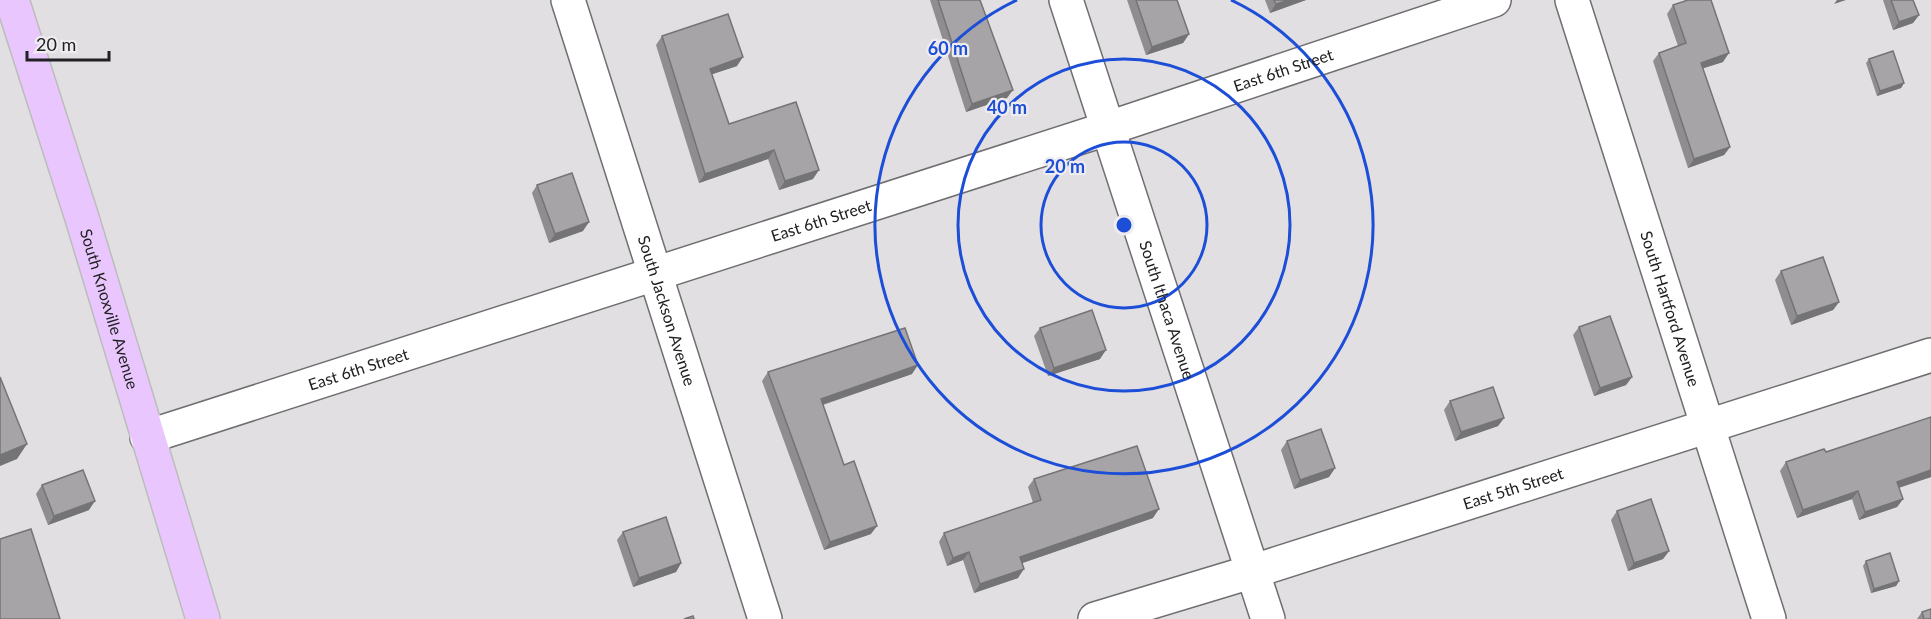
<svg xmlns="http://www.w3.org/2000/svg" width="1931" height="619" viewBox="0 0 1931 619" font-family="Lato,sans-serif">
	<rect width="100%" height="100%" fill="#e1dfe2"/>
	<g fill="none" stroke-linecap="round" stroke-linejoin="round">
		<!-- minor casing -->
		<g stroke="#6f6e70" stroke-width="36">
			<g id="minor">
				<path id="s1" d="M 568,0 L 765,619"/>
				<path id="s2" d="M 1066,0 L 1268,619"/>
				<path id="s3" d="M 1572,0 L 1769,619"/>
				<path id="s4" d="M 147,437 L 1109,128 L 1494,0"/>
				<path id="s5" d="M 1095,619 L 1254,571 L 1931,355"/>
			</g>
		</g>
		<!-- major casing -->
		<g stroke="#bcbcbd" stroke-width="36">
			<g id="major">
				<path id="s6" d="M 12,0 L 82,218 L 203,619"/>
			</g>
		</g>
		<!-- minor -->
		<use href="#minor" stroke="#fff" stroke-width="33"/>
		<!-- major -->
		<use href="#major" stroke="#e9c7fe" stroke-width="33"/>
	</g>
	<!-- wall -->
	<g fill="#8f8d90">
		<path d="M 930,0 L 980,0 L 1007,98 L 966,112 Z"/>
		<path d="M 1127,0 L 1177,0 L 1189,34 L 1183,43 L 1146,55 Z"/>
		<path d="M 1265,0 L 1306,0 L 1270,13 Z"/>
		<path d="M 1883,0 L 1913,0 L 1919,15 L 1913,23 L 1893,30 Z"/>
		<path d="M 1673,5 L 1723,62 L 1703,68 L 1730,147 L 1724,155 L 1688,168 L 1653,61 L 1659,53 L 1678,46 L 1667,14 Z"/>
		<path d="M 662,36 L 737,66 L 712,74 L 729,124 L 796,102 L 813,179 L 779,190 L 768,159 L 699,183 L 656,45 Z"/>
		<path d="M 1869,59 L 1904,83 L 1901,88 L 1877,96 L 1866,63 Z"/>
		<path d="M 537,185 L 583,231 L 549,243 L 532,193 Z"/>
		<path d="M 1781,271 L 1839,302 L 1833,310 L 1791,325 L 1775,280 Z"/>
		<path d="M 1579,327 L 1632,377 L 1626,385 L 1594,396 L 1573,335 Z"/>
		<path d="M 1040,328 L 1100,359 L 1048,376 L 1034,336 Z"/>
		<path d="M 768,372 L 912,374 L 823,405 L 844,465 L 871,534 L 824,550 L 762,381 Z"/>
		<path d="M 1450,401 L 1504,418 L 1498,426 L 1455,441 L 1444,410 Z"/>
		<path d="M 1287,441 L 1335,468 L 1329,477 L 1294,489 L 1281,450 Z"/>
		<path d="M 1826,452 L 1931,477 L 1899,488 L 1903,499 L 1897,507 L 1859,520 L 1852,499 L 1797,518 L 1780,471 L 1786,462 Z"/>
		<path d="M 1034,479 L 1153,518 L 1022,563 L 1018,578 L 974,593 L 963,560 L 947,566 L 939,542 L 944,533 L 1033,503 L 1028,487 Z"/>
		<path d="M 42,485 L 89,510 L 48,525 L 36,494 Z"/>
		<path d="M 1617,511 L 1669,551 L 1663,559 L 1628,571 L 1611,520 Z"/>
		<path d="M 623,532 L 681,563 L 676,572 L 633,587 L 617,540 Z"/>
		<path d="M 1866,561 L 1899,581 L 1896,586 L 1871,593 L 1863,566 Z"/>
		<path d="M 1922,612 L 1931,619 L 1917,619 Z"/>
	</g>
	<!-- shaded-wall -->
	<g fill="#747375">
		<path d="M 1289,0 L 1306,0 L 1270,13 L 1276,4 Z"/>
		<path d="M 1837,0 L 1846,0 L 1834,4 Z"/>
		<path d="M 1919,15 L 1913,23 L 1893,30 L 1899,22 Z"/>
		<path d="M 1189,34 L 1183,43 L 1146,55 L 1152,47 Z"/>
		<path d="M 1729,53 L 1723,62 L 1695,71 L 1701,63 Z"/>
		<path d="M 743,57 L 737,66 L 704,77 L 710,69 Z"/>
		<path d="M 1904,83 L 1901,88 L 1877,96 L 1880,91 Z"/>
		<path d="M 1013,90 L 1007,98 L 966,112 L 972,104 Z"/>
		<path d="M 1730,147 L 1724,155 L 1688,168 L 1694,159 Z"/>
		<path d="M 774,150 L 768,159 L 699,183 L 705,174 Z"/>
		<path d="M 819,170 L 813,179 L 779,190 L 785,181 Z"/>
		<path d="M 589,222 L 583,231 L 549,243 L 555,234 Z"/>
		<path d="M 1839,302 L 1833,310 L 1791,325 L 1797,316 Z"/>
		<path d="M 1106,350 L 1100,359 L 1048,376 L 1054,368 Z"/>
		<path d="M 918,365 L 912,374 L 815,407 L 821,399 Z"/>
		<path d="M 1632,377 L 1626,385 L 1594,396 L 1600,388 Z"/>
		<path d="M 1504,418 L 1498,426 L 1455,441 L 1461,432 Z"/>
		<path d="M 27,444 L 17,459 L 0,466 L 0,455 Z"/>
		<path d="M 1335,468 L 1329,477 L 1294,489 L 1300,480 Z"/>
		<path d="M 1931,470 L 1931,477 L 1891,490 L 1897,482 Z"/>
		<path d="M 1858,491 L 1852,499 L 1797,518 L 1803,510 Z"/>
		<path d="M 1903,499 L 1897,507 L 1859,520 L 1865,512 Z"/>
		<path d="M 95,501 L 89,510 L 48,525 L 54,516 Z"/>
		<path d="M 1159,509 L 1153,518 L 1014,566 L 1020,557 Z"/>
		<path d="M 877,526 L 871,534 L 824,550 L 830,542 Z"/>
		<path d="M 1669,551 L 1663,559 L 1628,571 L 1634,563 Z"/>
		<path d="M 969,552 L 963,560 L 947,566 L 953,558 Z"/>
		<path d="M 681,563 L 676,572 L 633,587 L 639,578 Z"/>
		<path d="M 1024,569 L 1018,578 L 974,593 L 980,584 Z"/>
		<path d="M 1899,581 L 1896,586 L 1871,593 L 1874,589 Z"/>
	</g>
	<!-- building -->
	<g fill="#a6a4a7" stroke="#747375" stroke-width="1.5">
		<path d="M 938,0 L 980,0 L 1013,90 L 972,104 Z"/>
		<path d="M 1136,0 L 1177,0 L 1189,34 L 1152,47 Z"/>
		<path d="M 1274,0 L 1289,0 L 1276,4 Z"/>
		<path d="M 1688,0 L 1711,0 L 1729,53 L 1701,63 L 1730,147 L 1694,159 L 1659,53 L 1686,43 L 1673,5 Z"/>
		<path d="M 1891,0 L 1913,0 L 1919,15 L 1899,22 Z"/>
		<path d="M 728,14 L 743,57 L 710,69 L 729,124 L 796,102 L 819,170 L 785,181 L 774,150 L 705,174 L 662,36 Z"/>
		<path d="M 1893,51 L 1904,83 L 1880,91 L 1869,59 Z"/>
		<path d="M 572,173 L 589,222 L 555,234 L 537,185 Z"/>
		<path d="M 1823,257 L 1839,302 L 1797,316 L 1781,271 Z"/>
		<path d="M 1092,310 L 1106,350 L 1054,368 L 1040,328 Z"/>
		<path d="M 1610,316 L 1632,377 L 1600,388 L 1579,327 Z"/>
		<path d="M 905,328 L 918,365 L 821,399 L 844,465 L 854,461 L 877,526 L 830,542 L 768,372 Z"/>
		<path d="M 0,377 L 27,444 L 0,455 Z"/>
		<path d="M 1493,387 L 1504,418 L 1461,432 L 1450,401 Z"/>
		<path d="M 1931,417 L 1931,470 L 1897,482 L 1903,499 L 1865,512 L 1858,491 L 1803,510 L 1786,462 L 1824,449 L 1826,452 Z"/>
		<path d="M 1321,429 L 1335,468 L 1300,480 L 1287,441 Z"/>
		<path d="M 1137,446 L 1159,509 L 1020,557 L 1024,569 L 980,584 L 969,552 L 953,558 L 944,533 L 1041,500 L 1034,479 Z"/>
		<path d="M 83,470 L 95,501 L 54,516 L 42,485 Z"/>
		<path d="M 1651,499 L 1669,551 L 1634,563 L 1617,511 Z"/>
		<path d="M 666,517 L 681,563 L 639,578 L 623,532 Z"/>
		<path d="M 31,529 L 60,619 L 0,619 L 0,539 Z"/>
		<path d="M 1890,553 L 1899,581 L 1874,589 L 1866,561 Z"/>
		<path d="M 1931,609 L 1931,619 L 1924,619 L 1922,612 Z"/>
		<path d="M 693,616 L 694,619 L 684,619 Z"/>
	</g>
	<!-- distance rings -->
	<g fill="none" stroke="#1d4ed8" stroke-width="3">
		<circle cx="1124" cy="225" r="83"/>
		<circle cx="1124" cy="225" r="166"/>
		<path d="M1231 0A249 249 0 1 1 1017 0"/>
	</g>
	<g text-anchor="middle" stroke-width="4.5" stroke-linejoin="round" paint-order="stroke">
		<!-- street labels -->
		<g font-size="16" fill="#212022" stroke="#eeecef">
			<text dy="6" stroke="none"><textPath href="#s4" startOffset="1194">East 6th Street</textPath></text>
			<text dy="6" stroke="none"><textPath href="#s4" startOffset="708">East 6th Street</textPath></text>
			<text dy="6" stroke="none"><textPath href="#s6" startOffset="324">South Knoxville Avenue</textPath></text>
			<text dy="6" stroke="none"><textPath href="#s2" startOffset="326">South Ithaca Avenue</textPath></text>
			<text dy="6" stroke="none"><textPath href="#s1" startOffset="326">South Jackson Avenue</textPath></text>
			<text dy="6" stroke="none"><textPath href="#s3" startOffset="324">South Hartford Avenue</textPath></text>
			<text dy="6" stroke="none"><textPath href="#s4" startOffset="222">East 6th Street</textPath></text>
			<text dy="6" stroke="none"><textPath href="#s5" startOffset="438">East 5th Street</textPath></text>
		</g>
	</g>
	<circle cx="1124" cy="225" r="9" fill="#1d4ed8" stroke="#eeecef" stroke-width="3"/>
	<g font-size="18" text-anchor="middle" font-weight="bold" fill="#1d4ed8" stroke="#eeecef" stroke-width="4.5" stroke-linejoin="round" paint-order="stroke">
		<text x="948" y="55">60 m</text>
		<text x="1007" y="114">40 m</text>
		<text x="1065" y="173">20 m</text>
	</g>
	<!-- scale -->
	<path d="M27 51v9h82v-9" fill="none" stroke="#212022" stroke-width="3"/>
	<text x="36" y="51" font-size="18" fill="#212022" stroke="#eeecef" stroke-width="4.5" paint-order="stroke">20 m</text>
</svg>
